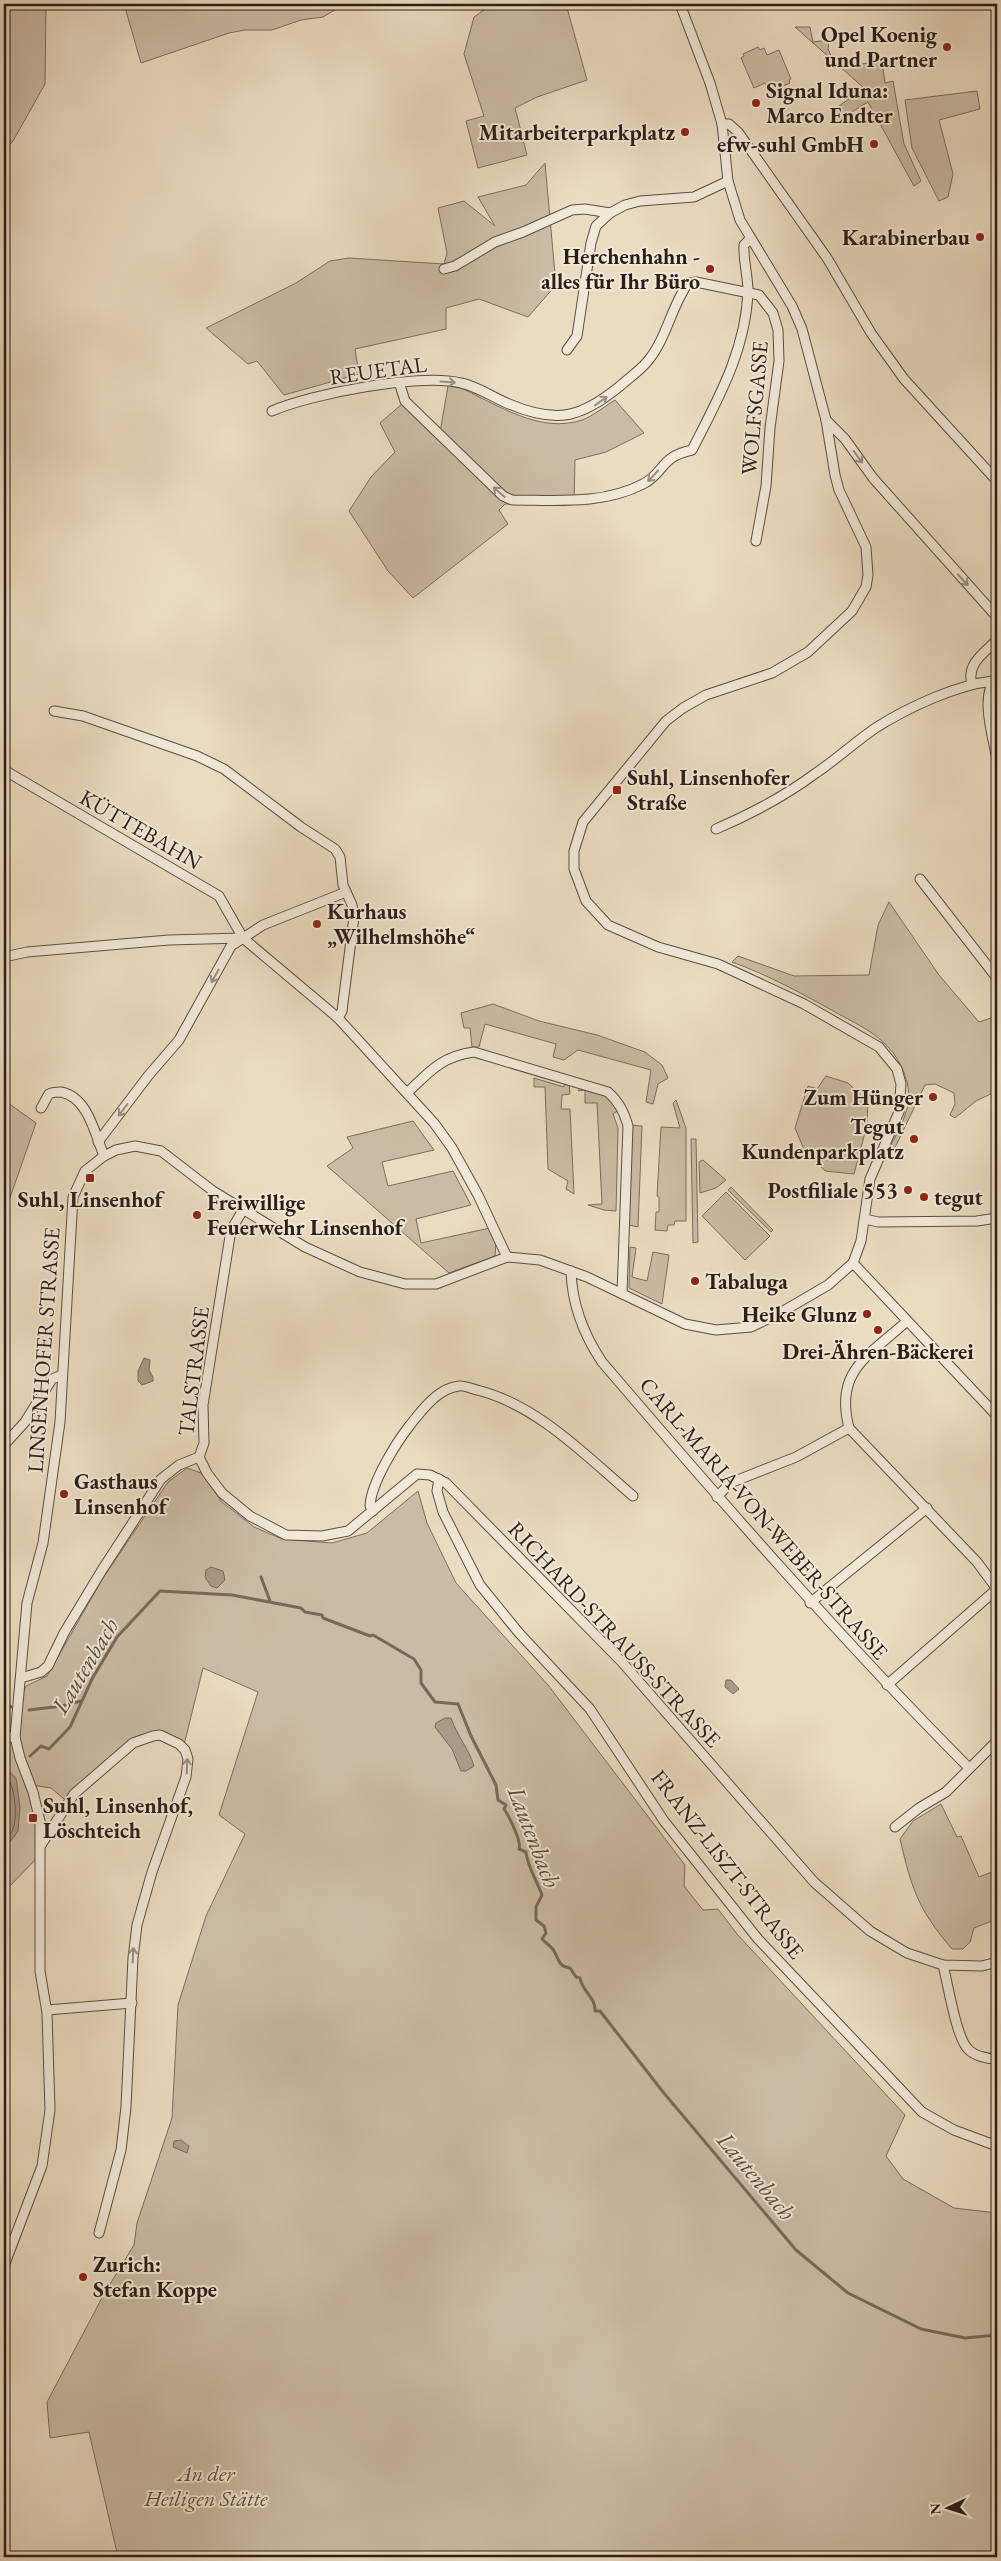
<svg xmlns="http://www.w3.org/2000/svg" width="1001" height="2561" viewBox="0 0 1001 2561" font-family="'EB Garamond',serif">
	<rect width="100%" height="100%" fill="#eadcc1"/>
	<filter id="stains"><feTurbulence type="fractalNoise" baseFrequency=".004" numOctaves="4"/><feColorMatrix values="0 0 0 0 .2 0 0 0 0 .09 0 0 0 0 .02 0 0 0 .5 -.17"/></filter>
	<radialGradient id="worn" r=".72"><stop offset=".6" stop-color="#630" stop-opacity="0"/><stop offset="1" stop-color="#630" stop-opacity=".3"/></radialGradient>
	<!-- green -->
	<g fill="#cabca4" stroke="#7a6d5e">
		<path d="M 4,4 L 46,4 L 45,84 L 13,141 L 4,151 Z"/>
		<path d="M 124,4 L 345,4 L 323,17 L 301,20 L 272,30 L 245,30 L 229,33 L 141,63 Z"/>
		<path d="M 492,4 L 566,4 L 587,80 L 537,97 L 515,108 L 527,155 L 478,168 L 466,121 L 484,116 L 464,54 L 474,17 Z"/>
		<path d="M 795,27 L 810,27 L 813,42 L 829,40 L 828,49 L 833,60 L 839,59 L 849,66 L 882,61 L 885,83 L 893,81 L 904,144 L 921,181 L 914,186 L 868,102 L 840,119 L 835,109 L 864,88 Z"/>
		<path d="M 758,47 L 760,50 L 764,48 L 767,55 L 779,50 L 791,79 L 789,80 L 790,83 L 768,92 L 765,83 L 754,88 L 741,58 L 744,56 L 743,54 Z"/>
		<path d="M 977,91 L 980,109 L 939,120 L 953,174 L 948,197 L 939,201 L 912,148 L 905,100 Z"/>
		<path d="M 545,163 L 556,285 L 528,317 L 479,299 L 446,308 L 446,329 L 355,349 L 359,374 L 284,395 L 257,361 L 248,364 L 206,328 L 296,283 L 330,261 L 349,258 L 444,264 L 447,253 L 438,208 L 464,201 L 495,226 L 478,197 L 526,185 Z"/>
		<path d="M 448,386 L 461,388 C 498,405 540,434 582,420 C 593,416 605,406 615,400 L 644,433 L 606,452 L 575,460 L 574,504 L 505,504 L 499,510 L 508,524 L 413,598 L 388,571 L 349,511 L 371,477 L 395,452 L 380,423 L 402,404 L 439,438 Z"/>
		<path d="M 889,902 L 939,975 L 979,1022 L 997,1016 L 997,1091 L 976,1101 L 955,1118 L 950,1115 L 955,1104 L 954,1093 L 935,1084 L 925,1085 L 890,1158 L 886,1155 C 894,1138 909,1115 909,1095 C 908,1076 898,1055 883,1042 C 869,1029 851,1021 835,1012 C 801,993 768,975 732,962 L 738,956 L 794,976 L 869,975 L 878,925 Z"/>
		<path d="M 493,1004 L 539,1021 L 597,1035 L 645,1052 L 662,1065 L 668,1078 L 658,1084 L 653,1104 L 646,1102 L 651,1070 L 578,1050 L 564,1060 L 553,1057 L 556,1044 L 485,1024 L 479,1047 L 472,1047 L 470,1028 L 464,1028 L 461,1013 Z"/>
		<path d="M 826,1076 L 848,1083 L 868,1102 L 867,1125 L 854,1174 L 825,1171 L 803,1147 L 795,1128 L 808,1086 L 817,1089 Z"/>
		<path d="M 534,1078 L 564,1087 L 565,1081 L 569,1084 L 570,1094 L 562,1095 L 561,1109 L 570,1109 L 574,1194 L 566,1189 L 568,1181 L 548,1169 L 545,1087 L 534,1087 Z"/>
		<path d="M 582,1085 C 598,1090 611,1094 619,1110 L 613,1114 L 618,1128 L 616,1211 L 604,1210 L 588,1205 L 602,1204 L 597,1103 L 585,1103 L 585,1090 L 578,1091 Z"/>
		<path d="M 4,1100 L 36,1123 L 4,1215 Z"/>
		<path d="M 676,1100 L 686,1128 L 686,1221 L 675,1221 L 674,1225 L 668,1225 L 667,1231 L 655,1230 L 656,1212 L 659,1212 L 659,1197 L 657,1196 L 661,1127 L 680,1128 L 673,1103 Z"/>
		<path d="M 413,1121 L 434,1150 L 382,1162 L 388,1186 L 453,1171 L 471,1205 L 416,1219 L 421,1243 L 490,1228 L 496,1242 L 495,1256 L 449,1273 L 327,1166 L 353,1148 L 347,1137 Z"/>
		<path d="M 631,1125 L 642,1126 L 638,1227 L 629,1225 Z"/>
		<path d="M 691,1139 L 696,1139 L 698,1242 L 693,1243 Z"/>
		<path d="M 703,1160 L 726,1180 L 716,1188 L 700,1193 L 699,1162 Z"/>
		<path d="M 731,1187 L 773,1230 L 771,1232 L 728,1190 Z"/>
		<path d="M 726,1192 L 770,1236 L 745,1260 L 702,1216 Z"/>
		<path d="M 630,1247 L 636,1248 L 632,1277 L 647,1281 L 653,1252 L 669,1255 L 662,1304 L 629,1288 Z"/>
		<path d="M 187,1468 L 201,1473 L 222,1502 L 254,1527 L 282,1539 L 332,1543 L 367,1533 L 418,1491 L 427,1523 L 456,1583 L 548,1685 L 685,1865 L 684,1886 L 703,1910 L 718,1909 L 737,1934 L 905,2115 L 886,2156 L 903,2179 L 954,2208 L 997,2213 L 997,2557 L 118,2557 L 89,2432 L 50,2438 L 47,2402 L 104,2294 L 134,2245 L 137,2223 L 172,2118 L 178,2005 L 206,1916 L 245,1834 L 219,1815 L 258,1692 L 203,1668 L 183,1749 L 160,1738 L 135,1745 L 70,1804 L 51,1788 L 31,1785 L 41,1854 L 4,1892 L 4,1850 L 18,1831 L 10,1772 L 4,1767 L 4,1737 L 15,1737 L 19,1703 L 26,1686 L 47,1676 L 103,1578 L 168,1482 Z"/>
		<path d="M 941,1804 L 957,1837 L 961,1836 L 979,1877 L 997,1870 L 997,1919 L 974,1928 L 970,1942 L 963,1949 L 952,1949 C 918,1909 912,1890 900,1839 L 913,1821 Z"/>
	</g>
	<!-- water -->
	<g fill="#a99b87" stroke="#77695a">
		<path d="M 144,1358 L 150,1360 L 149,1370 L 153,1377 L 153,1381 L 142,1385 L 138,1381 L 138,1371 Z"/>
		<path d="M 211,1567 L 223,1571 L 225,1580 L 217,1588 L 211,1586 L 205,1577 L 206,1570 Z"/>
		<path d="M 726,1680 L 731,1680 L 739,1689 L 733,1694 L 725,1687 Z"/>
		<path d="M 445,1718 L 451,1718 C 457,1736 469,1749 474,1766 L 466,1771 L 461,1771 L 452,1749 L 435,1727 L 436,1723 Z"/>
		<path d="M 4,1767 L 16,1778 L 20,1807 L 18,1831 L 4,1850 Z"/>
		<path d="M 181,2140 L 189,2146 L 187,2153 L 173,2147 L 174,2141 Z"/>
	</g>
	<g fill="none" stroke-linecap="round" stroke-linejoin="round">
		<!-- shore -->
		<g stroke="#6a5c4f" stroke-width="1">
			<path d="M 4,1773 C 15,1782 18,1816 13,1829 C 12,1833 7,1838 4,1842"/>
			<path d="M 4,1781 C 9,1793 12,1821 4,1831"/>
		</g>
		<!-- stream -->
		<g stroke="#77695a" stroke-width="3">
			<path d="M 261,1577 L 270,1601"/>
			<path d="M 4,1704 L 11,1707"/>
			<path d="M 29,1710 L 62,1706 L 81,1701"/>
			<path d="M 30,1756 L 41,1746 L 49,1749 L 70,1727 L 92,1679 L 117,1637 L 160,1591 L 232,1595 L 301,1608 L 305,1612 L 322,1615 L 323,1618 L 370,1636 L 373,1635 L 414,1659 L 421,1670 L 421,1683 L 435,1702 L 458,1704 L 471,1736 L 496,1785 L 498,1800 L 506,1805 L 504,1809 C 509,1816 522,1842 519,1849 L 526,1852 C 527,1866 537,1881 542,1895 L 536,1907 L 536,1920 L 544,1926 L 546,1933 L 542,1939 C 546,1943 552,1947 554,1951 C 559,1960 559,1967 570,1968 L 576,1977 L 580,1978 C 582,1991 596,1998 595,2011 L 600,2011 L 663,2092 L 796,2250 L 848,2293 L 921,2329 L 965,2338 L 997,2335"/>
		</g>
		<!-- street casing -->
		<g stroke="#5b4e42" stroke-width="11">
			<g id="street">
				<path d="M 722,124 L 729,124 L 738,132 L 827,258 L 871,333 L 904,379 L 997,481"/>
				<path d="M 444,269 L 455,266 L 495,242 L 523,232 L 572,210 L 585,209 L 610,213"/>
				<path d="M 567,350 L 577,336 L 591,243 L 596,226 L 610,213 L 625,205 L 640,201 L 694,197 L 728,181"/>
				<path d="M 399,382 L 405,401 L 503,496 L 512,500 C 556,500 603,505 643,484 C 665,473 659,457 692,450 C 718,399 746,350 748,291 C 748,276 743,260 744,245 L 750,239"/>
				<path d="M 272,411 C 310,394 420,373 461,383 C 477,386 494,398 509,404 C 557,424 581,418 620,386 C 629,378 638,372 646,363 C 666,341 671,307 688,283 L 696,282 L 759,295 L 773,313 L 778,330 L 779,361 L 770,428 L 766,486 L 756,541"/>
				<path d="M 826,420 L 845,439 L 873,478 L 997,617"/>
				<path d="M 996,679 C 979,695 994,740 997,760"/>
				<path d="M 972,684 C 966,664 984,653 997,640"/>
				<path d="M 54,711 L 83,716 L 197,756 L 224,769 L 301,827 L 335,849 L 340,857 L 343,885 L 352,905 L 354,917 L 342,1011 L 338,1018"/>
				<path d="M 4,770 L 219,896 L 243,938 L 338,1018 L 434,1123 L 452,1148 L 478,1195 L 507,1257"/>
				<path d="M 716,829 C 751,814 785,796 816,773 C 837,759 856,741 877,727 C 909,707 956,685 993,681"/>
				<path d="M 920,879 L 997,978"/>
				<path d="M 4,957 L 27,952 L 169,940 L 242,938"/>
				<path d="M 407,1093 C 429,1072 442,1056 474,1052 L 608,1092 C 619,1102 624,1112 628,1126 L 622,1294"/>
				<path d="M 41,1108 C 44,1104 46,1098 49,1094 C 52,1092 57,1092 61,1092 C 88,1097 95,1134 104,1156"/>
				<path d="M 98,1142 L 148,1076 L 179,1040 L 231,946 L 263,925 L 346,892"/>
				<path d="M 865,1219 L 878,1222 L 977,1221 L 997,1218"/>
				<path d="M 853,1263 L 997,1416"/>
				<path d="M 571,1271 C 572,1304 584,1335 602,1362 C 721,1501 840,1638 969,1768"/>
				<path d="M 849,1428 L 977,1562 L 997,1589"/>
				<path d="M 849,1428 C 834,1370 869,1356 907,1321"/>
				<path d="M 4,1445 L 25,1422 L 52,1379 L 62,1375"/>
				<path d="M 199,1457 L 207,1473 L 222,1493 L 250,1516 L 286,1535 L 322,1536 L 348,1531 L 417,1474 L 430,1475 L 446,1483 L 621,1661 L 814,1882 L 870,1931 L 907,1953 L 943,1965 L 982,1966 L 997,1962"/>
				<path d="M 439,1479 L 437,1491 L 443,1512 L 480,1585 L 519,1633 L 590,1709 L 664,1821 L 758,1939 L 922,2112 L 954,2130 L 997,2146"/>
				<path d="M 717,1497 L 730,1483 L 796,1457 L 849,1428"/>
				<path d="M 373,1511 L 370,1506 C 371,1483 396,1443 410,1425 C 422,1410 438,1388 459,1386 C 464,1385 472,1389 477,1390 C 538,1405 587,1457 633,1496"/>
				<path d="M 810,1603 L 927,1508"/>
				<path d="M 21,1678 L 41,1672 L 48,1666 L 64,1633 L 102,1570 L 161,1479 L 179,1465 L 199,1457 L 204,1443 L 203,1405 L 231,1230 L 243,1210"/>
				<path d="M 887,1685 L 997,1589"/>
				<path d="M 4,1737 L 15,1737"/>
				<path d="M 895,1827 L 919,1808 L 946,1792 L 997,1741"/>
				<path d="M 41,1845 L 74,1794 L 133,1743 L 153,1736 L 160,1735 L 179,1744 L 185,1750 L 188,1759 L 186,1777 L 152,1872 L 137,1925 L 133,1958 L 126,2107 L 121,2150 L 99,2233"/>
				<path d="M 943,1965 C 948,1984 956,2037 968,2049 C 974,2056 988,2059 997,2059"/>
				<path d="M 47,2010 L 132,2003"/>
				<path d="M 4,2266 L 42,2166 L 50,2110 L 47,2013 L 40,1971 L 40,1821 L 33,1792 L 20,1758 L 15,1737 L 27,1603 L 43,1543 L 60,1422 L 73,1197 L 85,1171 L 104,1156 L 116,1150 L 135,1146 L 161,1151 L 213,1191 L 305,1247 L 360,1272 L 405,1284 L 436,1284 L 507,1257 L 540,1260 L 587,1277 L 685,1324 L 716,1330 L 751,1327 L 780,1313 L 828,1285 L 853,1263 L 861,1241 L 870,1179 L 899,1112 L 901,1084 L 897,1069 L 879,1047 L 804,1004 L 718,964 L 658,947 L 608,925 L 586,901 L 574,869 L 574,851 L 583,822 L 666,721 L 683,708 L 706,695 L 772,673 L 808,652 L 852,611 L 866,587 L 868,575 L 866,547 L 839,490 L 835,475 L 826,420 L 802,329 L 792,306 L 740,220 L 728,181 L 722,124 L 710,83 L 680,4"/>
			</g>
		</g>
		<!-- street -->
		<use href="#street" stroke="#f1e8d7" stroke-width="9"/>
	</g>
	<!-- one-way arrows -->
	<defs><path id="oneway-shaft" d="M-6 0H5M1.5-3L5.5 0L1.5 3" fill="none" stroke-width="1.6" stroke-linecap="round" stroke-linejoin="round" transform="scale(1.25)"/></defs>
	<g stroke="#988d81">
		<use href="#oneway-shaft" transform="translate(448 382) rotate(4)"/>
		<use href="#oneway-shaft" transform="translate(601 401) rotate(-36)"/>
		<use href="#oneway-shaft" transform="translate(858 457) rotate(54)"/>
		<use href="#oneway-shaft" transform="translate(653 476) rotate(133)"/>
		<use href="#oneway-shaft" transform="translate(499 492) rotate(-139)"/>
		<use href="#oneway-shaft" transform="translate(963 580) rotate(47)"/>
		<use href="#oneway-shaft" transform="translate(215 976) rotate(119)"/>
		<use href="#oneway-shaft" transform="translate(123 1110) rotate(127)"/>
		<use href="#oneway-shaft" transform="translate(187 1766) rotate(-88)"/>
		<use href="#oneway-shaft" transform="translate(133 1955) rotate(-87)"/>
	</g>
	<!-- markers -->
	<g fill="#8f2418" stroke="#f1e8d7" stroke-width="2">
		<circle cx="947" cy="47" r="5"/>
		<circle cx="756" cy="103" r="5"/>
		<circle cx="685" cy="132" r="5"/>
		<circle cx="874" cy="144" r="5"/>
		<circle cx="980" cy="237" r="5"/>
		<circle cx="710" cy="269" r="5"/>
		<rect x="612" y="785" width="10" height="10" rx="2.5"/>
		<circle cx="317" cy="924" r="5"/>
		<circle cx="933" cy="1097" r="5"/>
		<circle cx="914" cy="1139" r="5"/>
		<rect x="85" y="1173" width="10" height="10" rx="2.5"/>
		<circle cx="908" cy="1190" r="5"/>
		<circle cx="924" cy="1197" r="5"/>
		<circle cx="197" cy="1215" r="5"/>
		<circle cx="695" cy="1281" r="5"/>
		<circle cx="867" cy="1314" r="5"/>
		<circle cx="878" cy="1330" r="5"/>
		<circle cx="64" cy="1494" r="5"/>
		<rect x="28" y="1813" width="10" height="10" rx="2.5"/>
		<circle cx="83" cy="2277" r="5"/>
	</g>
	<g text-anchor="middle" stroke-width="4" stroke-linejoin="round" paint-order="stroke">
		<!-- poi labels -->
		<g font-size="22" font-weight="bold" fill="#2b1e17" stroke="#f1e8d7" text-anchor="end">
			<text x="937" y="42">Opel Koenig<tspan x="937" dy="25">und Partner</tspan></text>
			<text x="766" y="98" text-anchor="start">Signal Iduna:<tspan x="766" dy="25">Marco Endter</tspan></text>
			<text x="675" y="140">Mitarbeiterparkplatz</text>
			<text x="864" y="152">efw-suhl GmbH</text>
			<text x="970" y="245">Karabinerbau</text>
			<text x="700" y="264">Herchenhahn -<tspan x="700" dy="25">alles für Ihr Büro</tspan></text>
			<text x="627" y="785" text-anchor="start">Suhl, Linsenhofer<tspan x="627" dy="25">Straße</tspan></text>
			<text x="327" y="919" text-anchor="start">Kurhaus<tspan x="327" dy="25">„Wilhelmshöhe“</tspan></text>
			<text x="923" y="1105">Zum Hünger</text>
			<text x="904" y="1134">Tegut<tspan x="904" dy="25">Kundenparkplatz</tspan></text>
			<text x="898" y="1198">Postfiliale 553</text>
			<text x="934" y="1205" text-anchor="start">tegut</text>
			<text x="90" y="1207" text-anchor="middle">Suhl, Linsenhof</text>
			<text x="207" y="1210" text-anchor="start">Freiwillige<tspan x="207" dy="25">Feuerwehr Linsenhof</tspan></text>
			<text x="705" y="1289" text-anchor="start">Tabaluga</text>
			<text x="857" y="1322">Heike Glunz</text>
			<text x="878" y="1359" text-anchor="middle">Drei-Ähren-Bäckerei</text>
			<text x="74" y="1489" text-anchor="start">Gasthaus<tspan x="74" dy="25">Linsenhof</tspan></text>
			<text x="43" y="1813" text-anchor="start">Suhl, Linsenhof,<tspan x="43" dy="25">Löschteich</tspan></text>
			<text x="93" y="2272" text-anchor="start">Zurich:<tspan x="93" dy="25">Stefan Koppe</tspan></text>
		</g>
		<!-- street labels -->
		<g font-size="22" fill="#2b1e17" stroke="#f1e8d7">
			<text transform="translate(378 370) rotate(-8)" y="8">REUETAL</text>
			<text transform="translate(754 408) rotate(-85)" y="8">WOLFSGASSE</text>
			<text transform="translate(141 829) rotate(30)" y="8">KÜTTEBAHN</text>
			<text transform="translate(43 1350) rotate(-86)" y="8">LINSENHOFER STRASSE</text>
			<text transform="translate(193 1371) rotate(-83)" y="8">TALSTRASSE</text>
			<text transform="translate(764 1518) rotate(49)" y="8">CARL-MARIA-VON-WEBER-STRASSE</text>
			<text transform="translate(615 1634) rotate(47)" y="8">RICHARD-STRAUSS-STRASSE</text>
			<text transform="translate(728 1864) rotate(52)" y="8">FRANZ-LISZT-STRASSE</text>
		</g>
		<!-- park labels -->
		<g font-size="22" font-style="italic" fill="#5b4d41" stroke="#f1e8d7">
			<text x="206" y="2481">An der<tspan x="206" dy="25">Heiligen Stätte</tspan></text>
		</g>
		<!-- water labels -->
		<g font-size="24" font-style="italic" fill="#574a3e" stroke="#f1e8d7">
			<text transform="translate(85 1666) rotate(-59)" y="8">Lautenbach</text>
			<text transform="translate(534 1837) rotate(69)" y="8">Lautenbach</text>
			<text transform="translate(756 2176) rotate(50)" y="8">Lautenbach</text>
		</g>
	</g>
	<!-- margin -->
	<rect width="1001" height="2561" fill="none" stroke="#eadcc1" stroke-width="20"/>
	<rect x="5" y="5" width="991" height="2551" fill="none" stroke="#2b1e17" stroke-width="2.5"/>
	<rect x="10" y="10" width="981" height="2541" fill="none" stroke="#2b1e17"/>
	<!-- north arrow -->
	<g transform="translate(948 2508) rotate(266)" stroke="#f1e8d7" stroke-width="4" paint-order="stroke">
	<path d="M0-4L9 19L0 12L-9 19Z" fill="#2b1e17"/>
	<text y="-8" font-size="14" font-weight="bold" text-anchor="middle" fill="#2b1e17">N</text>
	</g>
	<rect width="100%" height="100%" filter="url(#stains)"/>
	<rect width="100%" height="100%" fill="url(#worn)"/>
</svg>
